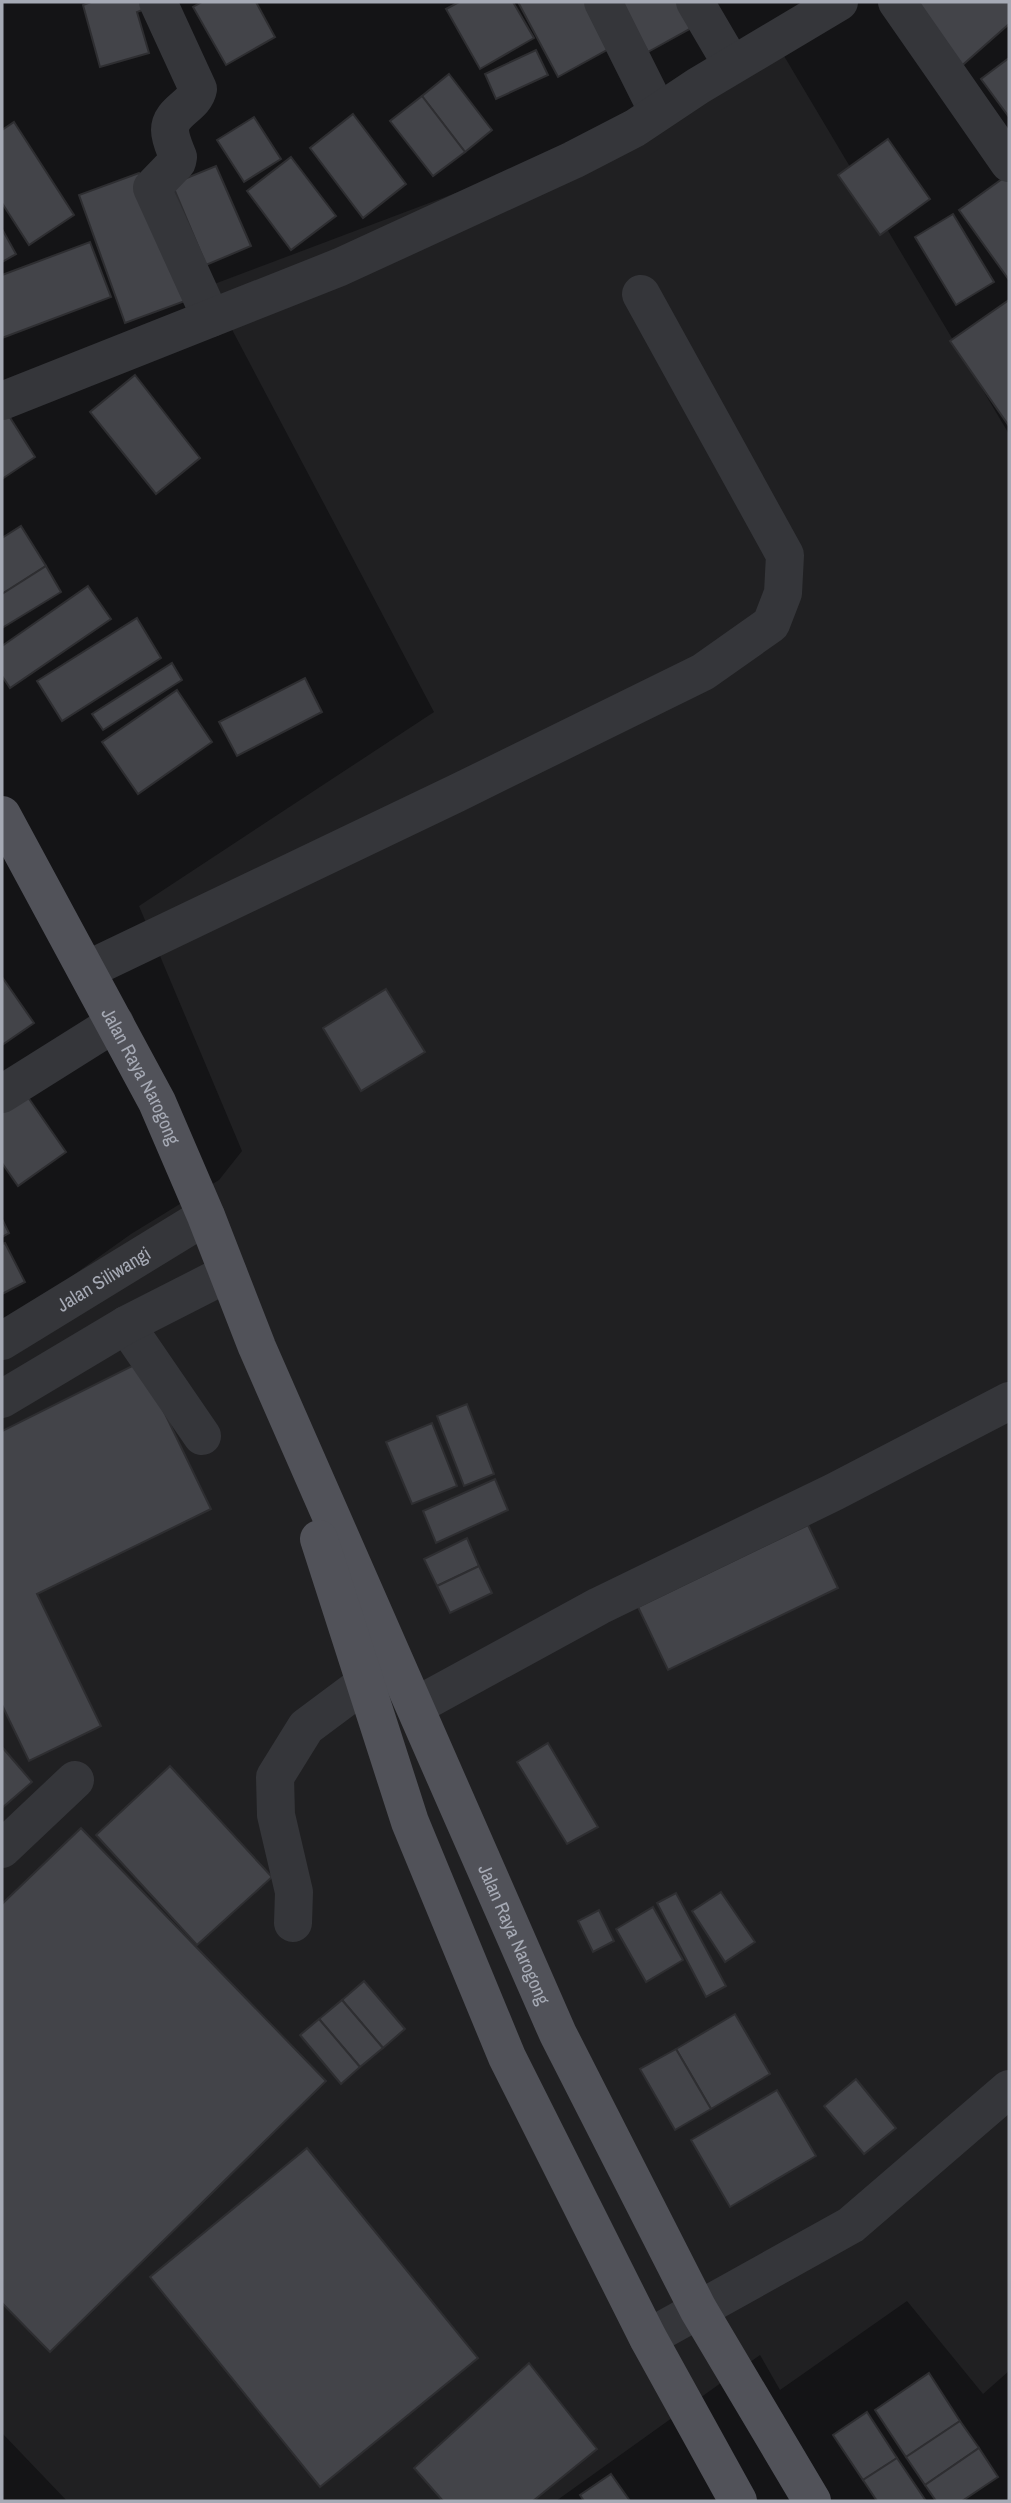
<svg xmlns="http://www.w3.org/2000/svg" width="1011" height="2503" viewBox="0 0 1011 2503" font-family="'Archivo Narrow',sans-serif">
	<rect width="100%" height="100%" fill="#141416"/>
	<!-- built -->
	<path fill="#202022" d="M 768,29 L 1009,434 L 1009,2371 L 983,2394 L 907,2301 L 780,2390 L 760,2355 L 556,2501 L 67,2501 L 2,2433 L 2,1321 L 51,1291 L 131,1234 L 219,1180 L 242,1151 L 139,906 L 434,712 L 209,286 L 583,145 Z"/>
	<!-- building -->
	<g fill="#434449" stroke="#2e2e31" stroke-width="2">
		<path d="M 91,2 L 148,2 L 150,7 L 137,12 L 149,53 L 100,67 L 83,5 Z"/>
		<path d="M 202,2 L 256,2 L 275,37 L 226,65 L 193,7 Z"/>
		<path d="M 459,2 L 513,2 L 534,38 L 480,69 L 446,9 Z"/>
		<path d="M 518,2 L 590,2 L 614,46 L 558,77 Z"/>
		<path d="M 620,2 L 679,2 L 693,27 L 648,52 Z"/>
		<path d="M 904,2 L 1009,2 L 1009,24 L 958,69 Z"/>
		<path d="M 536,50 L 548,75 L 496,99 L 485,74 Z"/>
		<path d="M 1009,58 L 1009,117 L 981,79 Z"/>
		<path d="M 449,74 L 492,130 L 465,152 L 422,96 Z"/>
		<path d="M 422,96 L 465,152 L 433,176 L 390,121 Z"/>
		<path d="M 353,114 L 406,184 L 363,218 L 310,148 Z"/>
		<path d="M 254,117 L 281,159 L 244,182 L 217,140 Z"/>
		<path d="M 14,122 L 74,215 L 29,245 L 2,203 L 2,130 Z"/>
		<path d="M 888,139 L 930,199 L 880,235 L 838,175 Z"/>
		<path d="M 291,157 L 336,216 L 291,250 L 247,191 Z"/>
		<path d="M 216,166 L 251,246 L 206,265 L 172,184 Z"/>
		<path d="M 139,173 L 185,301 L 125,323 L 79,195 Z"/>
		<path d="M 1009,174 L 1009,280 L 959,210 Z"/>
		<path d="M 953,214 L 994,282 L 956,305 L 915,237 Z"/>
		<path d="M 2,229 L 16,254 L 2,262 Z"/>
		<path d="M 90,242 L 111,297 L 2,338 L 2,275 Z"/>
		<path d="M 1009,300 L 1009,426 L 950,341 Z"/>
		<path d="M 135,375 L 200,458 L 156,494 L 90,412 Z"/>
		<path d="M 2,405 L 35,457 L 2,479 Z"/>
		<path d="M 21,526 L 46,566 L 2,594 L 2,538 Z"/>
		<path d="M 46,566 L 61,592 L 2,628 L 2,594 Z"/>
		<path d="M 88,586 L 111,619 L 10,688 L 2,676 L 2,646 Z"/>
		<path d="M 137,618 L 161,658 L 62,721 L 37,681 Z"/>
		<path d="M 172,663 L 182,680 L 103,730 L 92,714 Z"/>
		<path d="M 305,678 L 322,712 L 237,756 L 219,722 Z"/>
		<path d="M 177,690 L 212,742 L 138,794 L 102,742 Z"/>
		<path d="M 2,977 L 34,1023 L 2,1045 Z"/>
		<path d="M 386,989 L 425,1052 L 361,1091 L 323,1028 Z"/>
		<path d="M 25,1093 L 66,1152 L 18,1186 L 2,1163 L 2,1110 Z"/>
		<path d="M 2,1219 L 9,1233 L 2,1237 Z"/>
		<path d="M 5,1243 L 25,1282 L 2,1294 L 2,1244 Z"/>
		<path d="M 140,1362 L 211,1509 L 37,1594 L 101,1726 L 29,1761 L 2,1705 L 2,1431 Z"/>
		<path d="M 467,1404 L 494,1474 L 464,1486 L 437,1416 Z"/>
		<path d="M 432,1423 L 457,1486 L 412,1504 L 386,1442 Z"/>
		<path d="M 495,1479 L 508,1510 L 436,1543 L 423,1511 Z"/>
		<path d="M 808,1525 L 838,1588 L 668,1670 L 638,1607 Z"/>
		<path d="M 467,1538 L 479,1566 L 437,1586 L 424,1559 Z"/>
		<path d="M 479,1566 L 492,1593 L 450,1613 L 437,1586 Z"/>
		<path d="M 548,1743 L 598,1827 L 567,1844 L 517,1762 Z"/>
		<path d="M 2,1747 L 32,1782 L 2,1808 Z"/>
		<path d="M 170,1766 L 272,1877 L 197,1945 L 96,1835 Z"/>
		<path d="M 81,1828 L 326,2081 L 50,2352 L 2,2303 L 2,1904 Z"/>
		<path d="M 721,1892 L 755,1942 L 725,1962 L 692,1911 Z"/>
		<path d="M 676,1893 L 726,1986 L 706,1997 L 657,1903 Z"/>
		<path d="M 653,1907 L 683,1960 L 646,1982 L 616,1929 Z"/>
		<path d="M 599,1910 L 614,1941 L 593,1952 L 578,1921 Z"/>
		<path d="M 364,1981 L 405,2029 L 383,2048 L 342,2000 Z"/>
		<path d="M 342,2000 L 383,2048 L 360,2067 L 319,2019 Z"/>
		<path d="M 735,2014 L 770,2074 L 711,2109 L 676,2049 Z"/>
		<path d="M 319,2019 L 360,2067 L 341,2084 L 300,2035 Z"/>
		<path d="M 676,2049 L 711,2109 L 675,2130 L 640,2069 Z"/>
		<path d="M 856,2079 L 896,2128 L 864,2154 L 824,2106 Z"/>
		<path d="M 777,2090 L 816,2156 L 730,2207 L 691,2140 Z"/>
		<path d="M 307,2148 L 478,2358 L 320,2487 L 150,2277 Z"/>
		<path d="M 529,2363 L 597,2449 L 533,2501 L 443,2501 L 414,2468 Z"/>
		<path d="M 929,2373 L 960,2421 L 906,2457 L 875,2410 Z"/>
		<path d="M 867,2412 L 897,2458 L 863,2480 L 833,2435 Z"/>
		<path d="M 960,2421 L 979,2448 L 925,2485 L 906,2457 Z"/>
		<path d="M 979,2448 L 998,2477 L 962,2501 L 936,2501 L 925,2485 Z"/>
		<path d="M 897,2458 L 926,2501 L 877,2501 L 863,2480 Z"/>
		<path d="M 611,2474 L 630,2501 L 584,2501 L 580,2495 Z"/>
	</g>
	<g fill="none" stroke-linecap="round" stroke-linejoin="round">
		<!-- minor -->
		<g stroke="#35363a" stroke-width="38">
			<path d="M 158,2 L 198,89 C 195,106 170,111 170,130 C 170,139 175,149 178,157 L 177,162 L 152,188 L 211,318"/>
			<path d="M 603,2 L 658,112"/>
			<path d="M 695,2 L 732,65"/>
			<path d="M 897,2 L 1009,163"/>
			<path d="M 2,401 L 340,267 L 573,160 L 635,128 L 698,86 L 839,2"/>
			<path d="M 87,970 L 457,793 L 703,672 L 771,624 L 783,593 L 785,555 L 641,294"/>
			<path d="M 2,1094 L 115,1023"/>
			<path d="M 126,1325 L 202,1436"/>
			<path id="s1" d="M 2,1341 L 206,1216"/>
			<path d="M 2,1399 L 126,1325 L 228,1273"/>
			<path d="M 416,1706 L 599,1606 L 834,1492 L 1009,1401"/>
			<path d="M 2,1849 L 75,1780"/>
			<path d="M 293,1923 L 294,1892 L 276,1815 L 275,1777 L 306,1727 L 365,1683"/>
			<path d="M 648,2338 L 851,2225 L 1009,2089"/>
		</g>
		<!-- major -->
		<g stroke="#515259" stroke-width="38">
			<path id="s2" d="M 2,815 L 157,1102 L 206,1216 L 257,1347 L 558,2034 L 698,2309 L 812,2501"/>
			<path d="M 319,1539 L 410,1822 L 507,2057 L 648,2338 L 738,2501"/>
		</g>
	</g>
	<g text-anchor="middle" stroke-width="6" stroke-linejoin="round" paint-order="stroke">
		<!-- street labels -->
		<g font-size="19" fill="#a6aab5" stroke="#0f0f11">
			<text dy="7" stroke="none"><textPath href="#s2" startOffset="296">Jalan Raya Narogong</textPath></text>
			<text dy="7" stroke="none"><textPath href="#s1" startOffset="119">Jalan Siliwangi</textPath></text>
			<text dy="7" stroke="none"><textPath href="#s2" startOffset="1232">Jalan Raya Narogong</textPath></text>
		</g>
	</g>
	<!-- border -->
	<rect width="1011" height="2503" fill="none" stroke="#a6aab5" stroke-width="7"/>
</svg>
